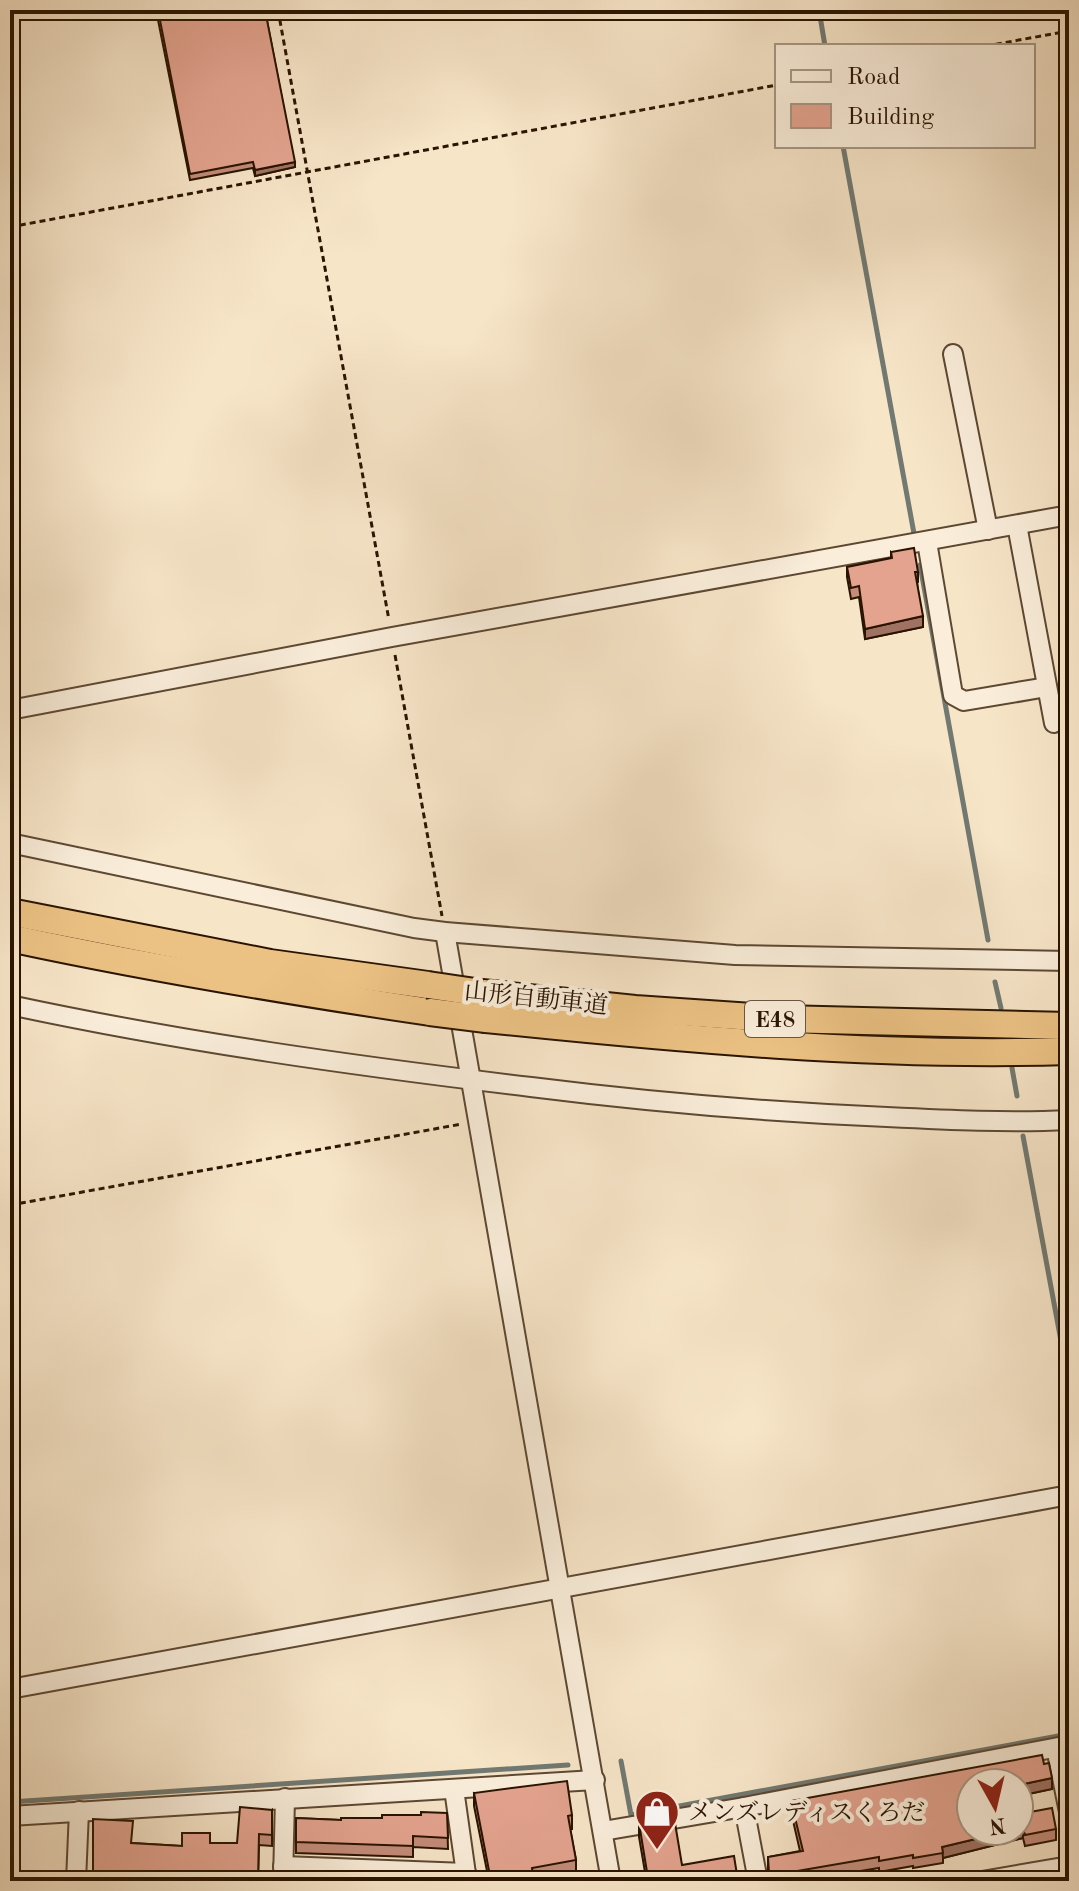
<svg xmlns="http://www.w3.org/2000/svg" width="1079" height="1891" viewBox="0 0 1079 1891" font-family="'Old Standard TT','Noto Serif JP',serif">
	<rect width="100%" height="100%" fill="#f7e5c8"/>
	<filter id="stains"><feTurbulence type="fractalNoise" baseFrequency=".0025" numOctaves="4"/><feColorMatrix values="0 0 0 0 .2 0 0 0 0 .09 0 0 0 0 .02 0 0 0 .5 -.17"/></filter>
	<radialGradient id="worn" r=".72"><stop offset=".6" stop-color="#630" stop-opacity="0"/><stop offset="1" stop-color="#630" stop-opacity=".3"/></radialGradient>
	<g fill="none" stroke-linecap="round" stroke-linejoin="round">
		<!-- stream -->
		<g stroke="#717972" stroke-width="5">
			<path d="M 819,10 L 825,46"/>
			<path d="M 843,146 L 915,539"/>
			<path d="M 920,565 L 988,940"/>
			<path d="M 995,982 L 1001,1008"/>
			<path d="M 1012,1068 L 1017,1096"/>
			<path d="M 1023,1136 L 1069,1384"/>
			<path d="M 621,1761 L 631,1815 L 1069,1734"/>
			<path d="M 10,1802 L 568,1765"/>
		</g>
		<!-- minor casing -->
		<g stroke="#5d4832" stroke-width="22">
			<g id="minor">
				<path d="M 953,354 L 988,530"/>
				<path d="M 1017,525 L 1054,723"/>
				<path d="M 927,542 L 953,695 L 964,701 L 1047,687"/>
				<path d="M 10,710 L 392,637 L 1069,515"/>
				<path d="M 10,843 L 414,928 L 445,932 L 735,955 L 1069,961"/>
				<path d="M 445,932 L 611,1881"/>
				<path d="M 10,1005 C 182,1042 356,1066 531,1087 C 650,1102 768,1112 887,1117 C 948,1120 1009,1123 1069,1120"/>
				<path d="M 10,1689 L 1069,1495"/>
				<path d="M 1056,1748 L 1069,1812"/>
				<path d="M 454,1789 L 467,1881"/>
				<path d="M 744,1807 L 1069,1745"/>
				<path d="M 10,1816 L 595,1780"/>
				<path d="M 603,1831 L 744,1807 L 758,1881"/>
				<path d="M 283,1866 L 466,1873"/>
				<path d="M 76,1881 L 79,1811"/>
				<path d="M 283,1881 L 285,1798"/>
				<path d="M 982,1881 L 1069,1866"/>
			</g>
		</g>
		<!-- highway casing -->
		<g stroke="#2a1400" stroke-width="30">
			<g id="highway">
				<path d="M 10,912 L 270,963 L 428,985"/>
				<path d="M 10,938 C 149,968 289,991 430,1012"/>
				<path d="M 482,993 L 635,1009 L 781,1019 L 1069,1026"/>
				<path d="M 486,1019 C 679,1039 874,1057 1069,1051"/>
			</g>
		</g>
		<!-- path -->
		<g stroke="#2a1400" stroke-width="3" stroke-dasharray="6 4" stroke-linecap="butt">
			<path d="M 278,10 L 389,620"/>
			<path d="M 986,46 L 1069,31"/>
			<path d="M 10,227 L 777,85"/>
			<path d="M 395,655 L 442,916"/>
			<path d="M 10,1205 L 462,1124"/>
		</g>
		<!-- minor -->
		<use href="#minor" stroke="#faeedb" stroke-width="18"/>
		<!-- highway -->
		<use href="#highway" stroke="#ecc284" stroke-width="26"/>
		<!-- highway-bridge casing -->
		<g stroke="#2a1400" stroke-width="30" stroke-linecap="butt">
			<g id="highway-bridge">
				<path d="M 428,985 L 482,993"/>
				<path d="M 430,1012 L 486,1019"/>
			</g>
		</g>
		<!-- highway-bridge -->
		<use href="#highway-bridge" stroke="#ecc284" stroke-width="26"/>
	</g>
	<!-- wall -->
	<g fill="#c38c7b" stroke="#2a1400" stroke-width="2">
		<path d="M 156,10 L 265,10 L 295,167 L 255,176 L 253,168 L 190,180 Z"/>
		<path d="M 891,552 L 918,572 L 918,582 L 917,583 L 923,627 L 865,639 L 859,597 L 851,599 L 847,577 L 847,567 L 891,558 Z"/>
		<path d="M 1044,1764 L 1052,1789 L 1019,1796 L 1019,1783 L 971,1831 L 1019,1814 L 1056,1829 L 1056,1840 L 1025,1846 L 1023,1838 L 943,1858 L 943,1863 L 913,1868 L 913,1866 L 879,1872 L 879,1868 L 800,1881 L 766,1881 L 768,1875 L 768,1857 L 800,1851 L 791,1812 L 791,1801 Z"/>
		<path d="M 474,1793 L 572,1815 L 572,1829 L 570,1829 L 576,1860 L 576,1873 L 536,1881 L 489,1881 L 474,1806 Z"/>
		<path d="M 272,1810 L 272,1846 L 259,1845 L 258,1881 L 132,1843 L 182,1846 L 210,1843 L 237,1843 Z"/>
		<path d="M 447,1813 L 448,1849 L 413,1847 L 413,1857 L 296,1853 L 296,1818 L 341,1820 L 382,1818 Z"/>
		<path d="M 639,1823 L 682,1865 L 738,1881 L 639,1881 L 639,1873 L 645,1872 L 639,1837 Z"/>
	</g>
	<!-- shaded-wall -->
	<g fill="#9f7264" stroke="#2a1400" stroke-width="2">
		<path d="M 295,162 L 295,167 L 255,176 L 255,170 Z"/>
		<path d="M 923,616 L 923,627 L 865,639 L 865,629 Z"/>
		<path d="M 1052,1778 L 1052,1789 L 1019,1796 L 1019,1785 Z"/>
		<path d="M 1023,1828 L 1023,1838 L 943,1858 L 942,1847 L 1009,1831 L 1019,1831 L 1019,1829 Z"/>
	</g>
	<!-- building -->
	<g fill="#e3a38f" stroke="#2a1400" stroke-width="2">
		<path d="M 158,10 L 265,10 L 295,162 L 255,170 L 253,162 L 190,174 Z"/>
		<path d="M 914,548 L 918,572 L 915,572 L 923,616 L 865,629 L 859,586 L 851,588 L 847,567 L 892,558 L 891,552 Z"/>
		<path d="M 1042,1755 L 1044,1764 L 1049,1763 L 1052,1778 L 1019,1785 L 1019,1783 L 971,1783 L 971,1831 L 1009,1831 L 942,1847 L 943,1853 L 913,1858 L 913,1855 L 879,1861 L 879,1857 L 791,1872 L 792,1878 L 774,1881 L 766,1881 L 769,1873 L 768,1857 L 803,1851 L 791,1801 Z"/>
		<path d="M 567,1781 L 572,1815 L 568,1816 L 576,1860 L 532,1868 L 534,1881 L 491,1881 L 474,1793 Z"/>
		<path d="M 240,1807 L 272,1810 L 272,1835 L 259,1834 L 258,1881 L 93,1881 L 93,1819 L 133,1821 L 131,1843 L 182,1846 L 182,1833 L 210,1833 L 210,1843 L 237,1843 Z"/>
		<path d="M 1052,1808 L 1056,1829 L 1025,1835 L 1023,1828 L 1019,1829 L 1019,1814 Z"/>
		<path d="M 421,1812 L 447,1813 L 448,1838 L 413,1836 L 413,1846 L 296,1842 L 296,1818 L 341,1820 L 341,1818 L 382,1818 L 382,1815 L 421,1815 Z"/>
		<path d="M 674,1817 L 682,1865 L 734,1856 L 738,1881 L 641,1881 L 639,1873 L 647,1872 L 639,1823 Z"/>
		<path d="M 299,1872 L 445,1877 L 445,1881 L 299,1881 Z"/>
	</g>
	<!-- icons -->
	<defs>
		<g id="shop-pin" transform="scale(2.3)"><path d="M0 17L-7.5 6A9.5 9.5 0 1 1 7.5 6Z" fill="#8f2418" stroke="#faeedb"/><path d="M-5-2.5h2.3a2.7 3.5 0 0 1 5.4 0H5L5.5 6h-11ZM-1.5-2.5h3a1.5 2.3 0 0 0-3 0Z" fill="#fff"/></g>
	</defs>
	<g fill-rule="evenodd">
		<use href="#shop-pin" x="657" y="1812"/>
	</g>
	<g text-anchor="middle" stroke-width="8" stroke-linejoin="round" paint-order="stroke">
		<!-- shield labels -->
		<rect fill="#faeedb" stroke="#685542" stroke-width="2" x="745" y="1001" width="60" height="36" rx="6"/>
		<g font-size="22" font-weight="bold" fill="#2a1400">
			<text x="775" y="1027">E48</text>
		</g>
		<!-- street labels -->
		<g font-size="24" fill="#2a1400" stroke="#faeedb">
			<text transform="translate(536 998) rotate(6)" y="8">山形自動車道</text>
		</g>
		<!-- poi labels -->
		<g font-size="24" fill="#2a1400" stroke="#faeedb" text-anchor="start">
			<text x="688" y="1820">メンズレディスくろだ</text>
		</g>
	</g>
	<!-- margin -->
	<rect width="1079" height="1891" fill="none" stroke="#f7e5c8" stroke-width="40"/>
	<rect x="12" y="12" width="1055" height="1867" fill="none" stroke="#2a1400" stroke-width="4"/>
	<rect x="20" y="20" width="1039" height="1851" fill="none" stroke="#2a1400" stroke-width="2"/>
	<!-- legend -->
	<rect x="775" y="44" width="260" height="104" fill="#faeedb" stroke="#a79783" stroke-width="2"/>
	<rect x="791" y="70" width="40" height="12" fill="#faeedb" stroke="#a79783" stroke-width="2"/>
	<text x="847" y="84" font-size="24" fill="#2a1400">Road</text>
	<rect x="791" y="104" width="40" height="24" fill="#e3a38f" stroke="#a79783" stroke-width="2"/>
	<text x="847" y="124" font-size="24" fill="#2a1400">Building</text>
	<!-- north arrow -->
	<g transform="translate(995 1807) rotate(172)"><circle r="38" fill="#faeedb" stroke="#a79783" stroke-width="2"/>
	<path d="M0-6L14 30L0 20L-14 30Z" fill="#8f2418"/>
	<text y="-12" font-size="22" font-weight="bold" text-anchor="middle" fill="#2a1400">N</text>
	</g>
	<rect width="100%" height="100%" filter="url(#stains)"/>
	<rect width="100%" height="100%" fill="url(#worn)"/>
</svg>
